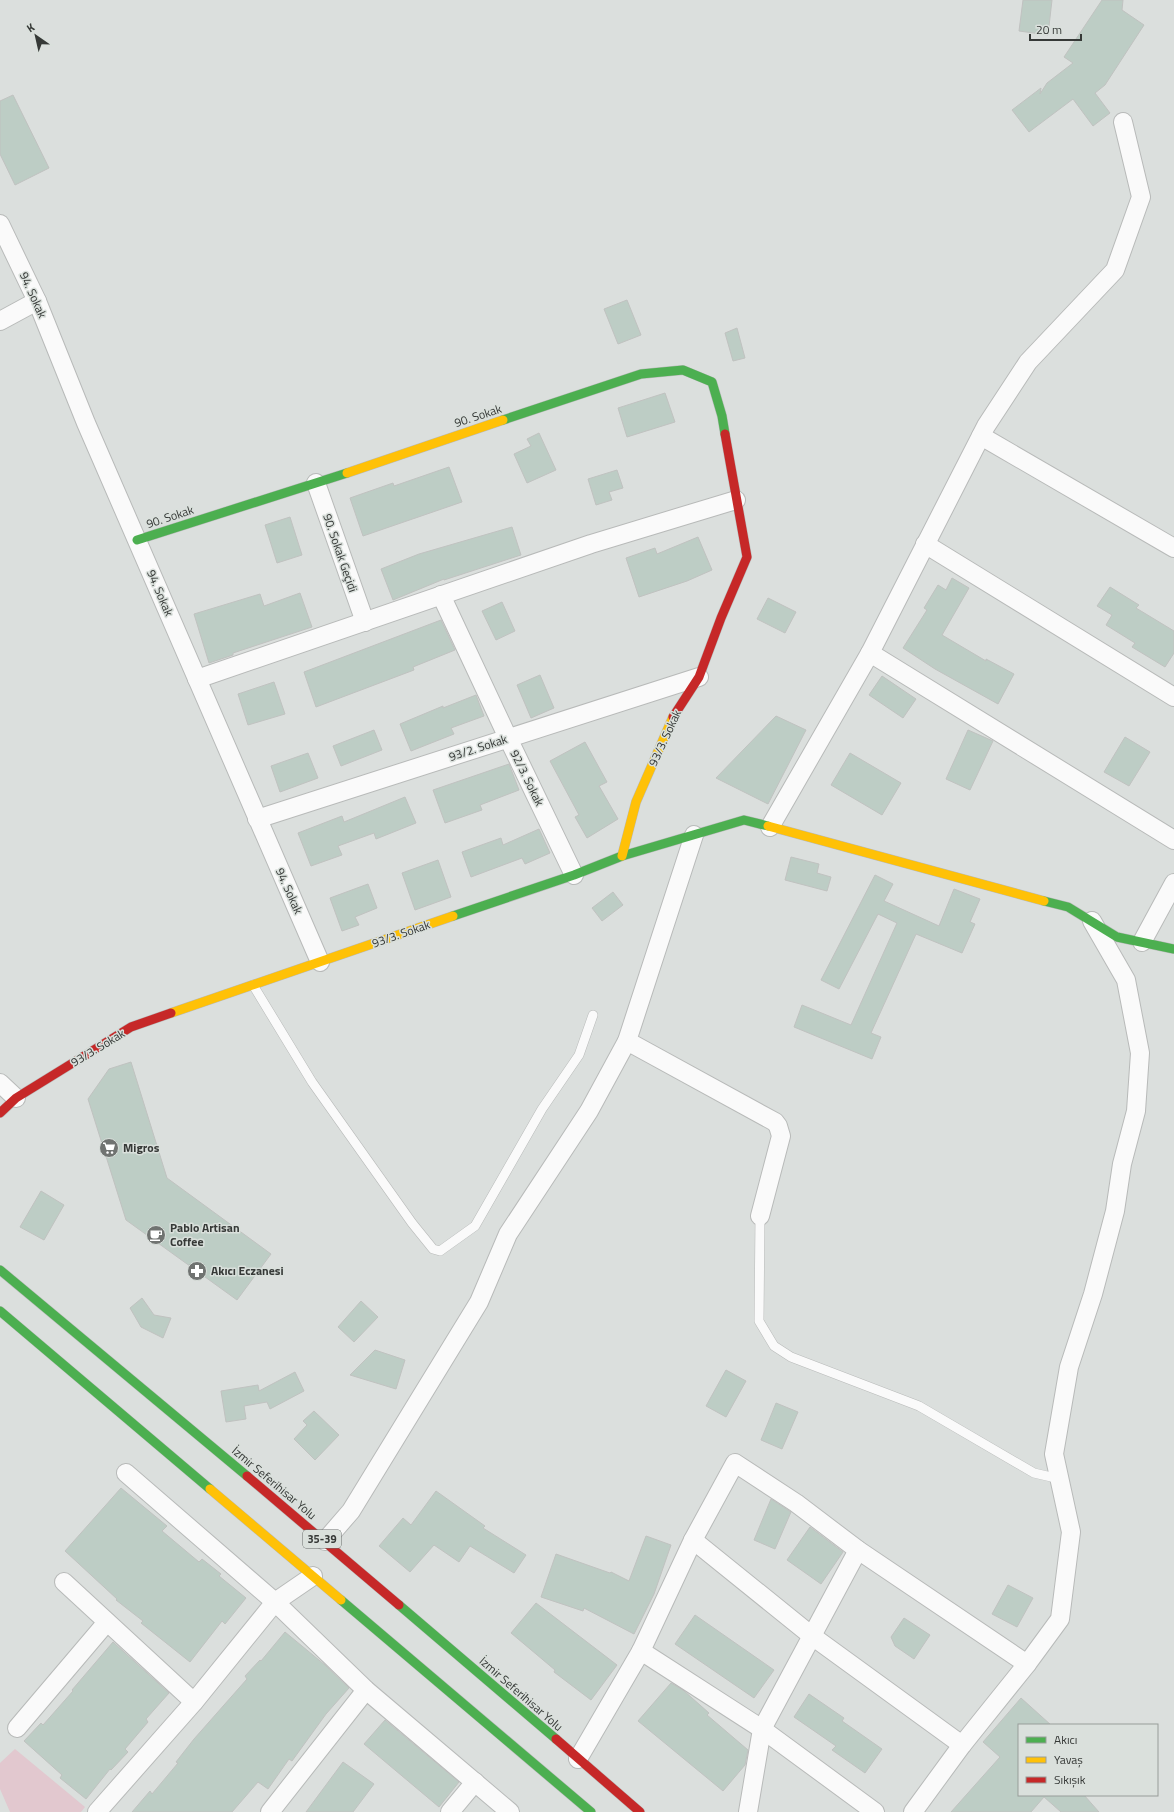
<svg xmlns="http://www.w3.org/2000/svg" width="1174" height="1812" viewBox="0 0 1174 1812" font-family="'Titillium Web',sans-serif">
	<rect width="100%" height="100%" fill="#dbdfdd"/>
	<!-- green -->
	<path fill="#e2c8cf" d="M 15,1749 L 85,1807 L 81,1812 L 10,1812 L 0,1789 L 0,1763 Z"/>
	<!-- building -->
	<g fill="#bdcdc5" stroke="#c0c2c0">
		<path d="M 1023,0 L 1052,0 L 1048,35 L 1019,31 Z"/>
		<path d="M 1102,0 L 1123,0 L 1122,10 L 1144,25 L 1105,85 L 1095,93 L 1110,113 L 1093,126 L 1073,99 L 1029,132 L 1012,110 L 1041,88 L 1040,94 L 1047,83 L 1073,63 L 1064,57 Z"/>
		<path d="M 13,95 L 49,168 L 15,185 L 0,154 L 0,101 Z"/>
		<path d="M 627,300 L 641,335 L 618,344 L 604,309 Z"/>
		<path d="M 737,328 L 745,358 L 733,361 L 725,333 Z"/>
		<path d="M 665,393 L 675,422 L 627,437 L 618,408 Z"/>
		<path d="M 539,433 L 556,470 L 527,483 L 514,454 L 531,446 L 527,439 Z"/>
		<path d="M 449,467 L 462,502 L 363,536 L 350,498 L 393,483 L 394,486 Z"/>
		<path d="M 617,470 L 623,488 L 609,492 L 612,500 L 596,505 L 588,479 Z"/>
		<path d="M 290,517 L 302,555 L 277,563 L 265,525 Z"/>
		<path d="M 512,527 L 521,555 L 444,580 L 444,579 L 393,600 L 381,569 L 419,554 Z"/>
		<path d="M 698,537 L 712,570 L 687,581 L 639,597 L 626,558 L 655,548 L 657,554 Z"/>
		<path d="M 952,578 L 969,588 L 942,635 L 986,661 L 986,659 L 1014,674 L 998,704 L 935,669 L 903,648 L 927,610 L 924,608 L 938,585 L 946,590 Z"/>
		<path d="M 1110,587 L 1139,605 L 1136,608 L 1174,631 L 1174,653 L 1165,667 L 1132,647 L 1135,643 L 1106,625 L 1112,615 L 1097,606 Z"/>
		<path d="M 300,593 L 312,627 L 233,653 L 233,655 L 209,663 L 194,614 L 260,594 L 264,606 Z"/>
		<path d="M 768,598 L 796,612 L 785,633 L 757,619 Z"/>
		<path d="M 502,602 L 515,631 L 496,640 L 482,611 Z"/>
		<path d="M 441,620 L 455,650 L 413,667 L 414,670 L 316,707 L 304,672 Z"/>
		<path d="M 540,675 L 554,708 L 531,718 L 517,685 Z"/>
		<path d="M 882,676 L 916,699 L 903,718 L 869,695 Z"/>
		<path d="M 274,682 L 285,714 L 248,725 L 238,694 Z"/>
		<path d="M 476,695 L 484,716 L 451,728 L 454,734 L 411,751 L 400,724 L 443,706 L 443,708 Z"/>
		<path d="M 776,716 L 806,730 L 768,804 L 716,778 Z"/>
		<path d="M 374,730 L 382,750 L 341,766 L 333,746 Z"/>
		<path d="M 968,730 L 993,741 L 970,790 L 946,779 Z"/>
		<path d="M 1125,737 L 1150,752 L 1129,786 L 1104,772 Z"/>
		<path d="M 585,742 L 607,782 L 599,786 L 618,819 L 587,838 L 575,817 L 579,815 L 550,761 Z"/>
		<path d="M 308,753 L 318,778 L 280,792 L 271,766 Z"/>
		<path d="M 850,753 L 901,783 L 882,815 L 831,785 Z"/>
		<path d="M 509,764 L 519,790 L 480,805 L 482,810 L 445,823 L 433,790 Z"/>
		<path d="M 405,797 L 416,823 L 376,839 L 374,833 L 338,846 L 342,855 L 311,866 L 298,833 L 342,816 L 344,822 Z"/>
		<path d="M 539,829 L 550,853 L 525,864 L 522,858 L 471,877 L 462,852 L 501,838 L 503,845 Z"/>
		<path d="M 791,857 L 819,864 L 817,873 L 831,877 L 827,891 L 785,880 Z"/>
		<path d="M 438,860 L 451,897 L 415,910 L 402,873 Z"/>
		<path d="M 875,875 L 893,884 L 884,901 L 939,926 L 954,889 L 980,899 L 970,922 L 975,924 L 962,953 L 916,934 L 871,1033 L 881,1037 L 872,1059 L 794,1027 L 802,1005 L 851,1025 L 897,923 L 878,914 L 839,989 L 821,980 Z"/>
		<path d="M 368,884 L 377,908 L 355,917 L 359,925 L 342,931 L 330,898 Z"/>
		<path d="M 613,892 L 623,905 L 602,921 L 592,908 Z"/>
		<path d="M 131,1062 L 167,1178 L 271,1254 L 237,1300 L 126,1220 L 88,1099 L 109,1069 Z"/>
		<path d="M 41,1191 L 64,1205 L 44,1240 L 20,1227 Z"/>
		<path d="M 142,1298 L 154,1315 L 171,1318 L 163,1338 L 141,1327 L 130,1308 Z"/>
		<path d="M 361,1301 L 378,1317 L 354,1342 L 338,1327 Z"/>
		<path d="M 375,1350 L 405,1360 L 396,1389 L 350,1375 Z"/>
		<path d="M 726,1370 L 746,1381 L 726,1417 L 706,1406 Z"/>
		<path d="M 295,1372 L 304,1391 L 270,1409 L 267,1402 L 244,1406 L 246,1419 L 226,1422 L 221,1391 L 258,1385 L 259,1391 Z"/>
		<path d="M 776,1403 L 798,1412 L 782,1449 L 761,1440 Z"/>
		<path d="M 314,1411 L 339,1435 L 315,1460 L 294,1439 L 307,1425 L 303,1421 Z"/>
		<path d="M 121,1488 L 167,1526 L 162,1531 L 199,1562 L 202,1559 L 221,1574 L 219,1576 L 246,1598 L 225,1624 L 222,1621 L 190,1662 L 141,1623 L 143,1621 L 116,1600 L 117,1599 L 65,1551 Z"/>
		<path d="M 436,1491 L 485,1526 L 483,1528 L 526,1555 L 514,1573 L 470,1546 L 459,1562 L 434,1545 L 410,1572 L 379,1546 L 403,1518 L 411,1525 Z"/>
		<path d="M 771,1499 L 791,1512 L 775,1549 L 754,1540 Z"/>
		<path d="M 810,1527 L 843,1552 L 821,1584 L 787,1560 Z"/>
		<path d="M 646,1536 L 671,1545 L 654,1594 L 634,1634 L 584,1608 L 583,1611 L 541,1597 L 556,1554 L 610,1573 L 611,1572 L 629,1581 Z"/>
		<path d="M 1008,1585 L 1033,1598 L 1017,1627 L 992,1614 Z"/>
		<path d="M 536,1603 L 617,1665 L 591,1700 L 554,1672 L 555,1670 L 511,1633 Z"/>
		<path d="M 695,1615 L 774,1670 L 754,1698 L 675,1644 Z"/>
		<path d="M 904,1618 L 930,1635 L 914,1659 L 895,1646 L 891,1637 Z"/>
		<path d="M 285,1632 L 325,1665 L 349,1688 L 326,1714 L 292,1761 L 289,1759 L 268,1789 L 258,1782 L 232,1812 L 132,1812 L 150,1791 L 152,1794 L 178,1763 L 176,1762 L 194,1739 L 247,1679 L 245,1676 L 260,1660 L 261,1661 Z"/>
		<path d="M 113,1642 L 169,1693 L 146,1719 L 148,1722 L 125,1749 L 128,1752 L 111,1770 L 110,1769 L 86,1799 L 60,1778 L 62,1775 L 24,1741 L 41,1723 L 43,1725 L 73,1691 L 72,1690 Z"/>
		<path d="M 671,1683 L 683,1690 L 709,1713 L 707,1715 L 748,1750 L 745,1765 L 723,1791 L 638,1721 Z"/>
		<path d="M 809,1694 L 844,1718 L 842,1721 L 882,1749 L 865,1773 L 832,1750 L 836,1746 L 794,1717 Z"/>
		<path d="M 1021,1698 L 1051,1725 L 1019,1725 L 1019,1795 L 1084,1795 L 1099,1812 L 1061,1812 L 1044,1797 L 1031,1812 L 951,1812 L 1000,1757 L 983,1742 Z"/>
		<path d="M 385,1720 L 459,1782 L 439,1807 L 364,1744 Z"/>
		<path d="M 343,1762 L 374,1784 L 353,1812 L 306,1812 Z"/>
	</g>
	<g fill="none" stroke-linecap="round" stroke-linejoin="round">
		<!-- lane casing -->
		<g stroke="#b8bab9" stroke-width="10">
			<g id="lane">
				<path d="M 253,985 L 312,1082 L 412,1223 L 433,1249 L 440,1251 L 475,1226 L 542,1109 L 579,1055 L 593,1015"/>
				<path d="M 760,1216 L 759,1321 L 774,1346 L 791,1357 L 919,1406 L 1034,1473 L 1060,1479"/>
			</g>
		</g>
		<!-- street casing -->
		<g stroke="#b8bab9" stroke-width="20">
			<g id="street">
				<path d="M 0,224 L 37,301 L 86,423 L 320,962"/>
				<path d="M 0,321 L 37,301"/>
				<path d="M 981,436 L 1174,548"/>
				<path d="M 316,483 L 365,622"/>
				<path d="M 925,544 L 1174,697"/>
				<path d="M 441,595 L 508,738 L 574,875"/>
				<path d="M 870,653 L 1174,840"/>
				<path d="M 197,679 L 591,544 L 736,500"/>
				<path d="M 257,819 L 699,677"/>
				<path d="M 770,827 L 870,653 L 986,426 L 1028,362 L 1115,270 L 1141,197 L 1123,122"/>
				<path d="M 1142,942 L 1174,883"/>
				<path d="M 627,1041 L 775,1122 L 778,1126 L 781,1136 L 760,1216"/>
				<path d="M 0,1083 L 16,1098"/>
				<path d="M 126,1473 L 275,1602 L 366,1690 L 510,1812"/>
				<path d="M 693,1540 L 812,1636 L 962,1745"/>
				<path d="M 325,1541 L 351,1511 L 479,1302 L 508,1234 L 589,1111 L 627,1041 L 694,835"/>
				<path d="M 64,1582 L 194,1702"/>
				<path d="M 641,1651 L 762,1729 L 875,1812"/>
				<path d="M 1027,1664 L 1060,1619 L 1071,1532 L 1054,1454 L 1069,1367 L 1093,1294 L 1115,1211 L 1122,1164 L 1136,1111 L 1140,1053 L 1126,980 L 1092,921"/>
				<path d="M 17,1728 L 107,1622"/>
				<path d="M 578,1759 L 641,1651 L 693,1540 L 735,1463 L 796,1503 L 858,1550 L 1027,1664 L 962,1745 L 913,1812"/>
				<path d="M 97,1812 L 194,1702 L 275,1602 L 313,1576"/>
				<path d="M 270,1812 L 366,1690"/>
				<path d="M 450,1812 L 475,1782"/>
				<path d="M 748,1812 L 762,1729 L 858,1550"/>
			</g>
		</g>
		<!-- fast casing -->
		<g stroke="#b8bab9" stroke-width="10">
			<g id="fast">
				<path d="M 503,420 L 641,374 L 683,370 L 712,382 L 722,416 L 725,434"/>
				<path d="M 137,540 L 347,473"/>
				<path d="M 1044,901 L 1068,907 L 1117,937 L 1174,949"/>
				<path d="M 453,916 L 574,875 L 622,856 L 744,820 L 768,826"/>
				<path d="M 0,1270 L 247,1476"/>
				<path d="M 0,1311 L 210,1489"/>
				<path d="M 341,1600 L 591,1812"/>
				<path d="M 399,1605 L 556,1739"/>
			</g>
		</g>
		<!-- slow casing -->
		<g stroke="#b8bab9" stroke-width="10">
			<g id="slow">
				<path d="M 347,473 L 503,420"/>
				<path d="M 768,826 L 1044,901"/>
				<path d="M 622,856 L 636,802 L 673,717"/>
				<path d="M 171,1013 L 453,916"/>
				<path d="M 210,1489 L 341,1600"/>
			</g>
		</g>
		<!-- jam casing -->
		<g stroke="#b8bab9" stroke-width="10">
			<g id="jam">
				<path d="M 673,717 L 699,677 L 721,618 L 747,557 L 725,434"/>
				<path d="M 0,1113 L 16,1098 L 131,1027 L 171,1013"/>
				<path d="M 247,1476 L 399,1605"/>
				<path d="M 556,1739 L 640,1812"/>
			</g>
		</g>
		<!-- lane -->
		<use href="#lane" stroke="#fafafa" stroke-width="9"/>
		<!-- street -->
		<use href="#street" stroke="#fafafa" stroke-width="18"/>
		<!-- fast -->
		<use href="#fast" stroke="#4caf50" stroke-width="9"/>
		<!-- slow -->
		<use href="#slow" stroke="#ffc107" stroke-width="9"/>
		<!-- jam -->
		<use href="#jam" stroke="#c62828" stroke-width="9"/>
	</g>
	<!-- icons -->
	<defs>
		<g id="supermarket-disc" transform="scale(1)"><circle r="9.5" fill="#707371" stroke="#dae0dc"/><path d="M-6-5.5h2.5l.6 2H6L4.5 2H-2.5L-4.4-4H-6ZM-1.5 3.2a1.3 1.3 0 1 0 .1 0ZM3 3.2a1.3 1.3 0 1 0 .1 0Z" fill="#fff"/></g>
		<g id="cafe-disc" transform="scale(1)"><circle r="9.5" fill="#707371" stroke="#dae0dc"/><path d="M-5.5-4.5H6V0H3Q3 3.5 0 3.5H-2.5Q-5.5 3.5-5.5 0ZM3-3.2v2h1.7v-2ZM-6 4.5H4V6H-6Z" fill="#fff"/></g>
		<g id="pharmacy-disc" transform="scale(1)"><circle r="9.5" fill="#707371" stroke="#dae0dc"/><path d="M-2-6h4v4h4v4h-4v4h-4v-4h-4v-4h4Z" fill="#fff"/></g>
	</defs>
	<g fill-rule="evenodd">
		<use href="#supermarket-disc" x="109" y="1148"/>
		<use href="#cafe-disc" x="156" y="1235"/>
		<use href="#pharmacy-disc" x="197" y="1271"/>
	</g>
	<g text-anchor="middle" stroke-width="3" stroke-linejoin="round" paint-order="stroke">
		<!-- shield labels -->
		<rect fill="#dae0dc" stroke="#676b68" stroke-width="1" x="303" y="1530" width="38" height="18" rx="3"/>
		<g font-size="11" font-weight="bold" fill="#363937">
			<text x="322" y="1543">35-39</text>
		</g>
		<!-- street labels -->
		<g font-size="12" fill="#363937" stroke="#dae0dc">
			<text transform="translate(33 295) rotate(66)" y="4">94. Sokak</text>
			<text transform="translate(478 416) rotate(-18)" y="4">90. Sokak</text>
			<text transform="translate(170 517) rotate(-18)" y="4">90. Sokak</text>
			<text transform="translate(340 553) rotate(71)" y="4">90. Sokak Geçidi</text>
			<text transform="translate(160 593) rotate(67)" y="4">94. Sokak</text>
			<text transform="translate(665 738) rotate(-65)" y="4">93/3. Sokak</text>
			<text transform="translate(478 748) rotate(-18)" y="4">93/2. Sokak</text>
			<text transform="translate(527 778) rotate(64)" y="4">92/3. Sokak</text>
			<text transform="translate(289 891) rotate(66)" y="4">94. Sokak</text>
			<text transform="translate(401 934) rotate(-19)" y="4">93/3. Sokak</text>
			<text transform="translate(98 1048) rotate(-31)" y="4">93/3. Sokak</text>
			<text transform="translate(274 1483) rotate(40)" y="4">İzmir Seferihisar Yolu</text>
			<text transform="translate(521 1694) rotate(41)" y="4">İzmir Seferihisar Yolu</text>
		</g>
		<!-- poi labels -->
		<g font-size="12" font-weight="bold" fill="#363937" stroke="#dae0dc" text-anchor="start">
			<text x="123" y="1152">Migros</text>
			<text x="170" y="1232">Pablo Artisan<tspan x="170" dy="14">Coffee</tspan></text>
			<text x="211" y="1275">Akıcı Eczanesi</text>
		</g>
	</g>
	<!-- legend -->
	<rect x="1018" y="1724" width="140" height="72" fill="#dae0dc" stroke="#989d9a"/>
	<rect x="1026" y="1737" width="20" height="6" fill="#4caf50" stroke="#989d9a"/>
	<text x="1054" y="1744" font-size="12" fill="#363937">Akıcı</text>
	<rect x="1026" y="1757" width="20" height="6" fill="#ffc107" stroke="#989d9a"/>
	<text x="1054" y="1764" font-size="12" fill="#363937">Yavaş</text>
	<rect x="1026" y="1777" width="20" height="6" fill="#c62828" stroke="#989d9a"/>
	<text x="1054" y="1784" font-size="12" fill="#363937">Sıkışık</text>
	<!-- north arrow -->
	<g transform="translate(36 36) rotate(326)" stroke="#dae0dc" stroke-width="3" paint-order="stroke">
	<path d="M0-3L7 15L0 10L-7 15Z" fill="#363937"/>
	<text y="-6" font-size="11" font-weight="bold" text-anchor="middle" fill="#363937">K</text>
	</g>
	<!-- scale -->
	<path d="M1030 34v6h51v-6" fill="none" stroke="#363937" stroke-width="2"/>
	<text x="1036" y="34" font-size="12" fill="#363937" stroke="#dae0dc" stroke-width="3" paint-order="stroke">20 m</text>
</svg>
